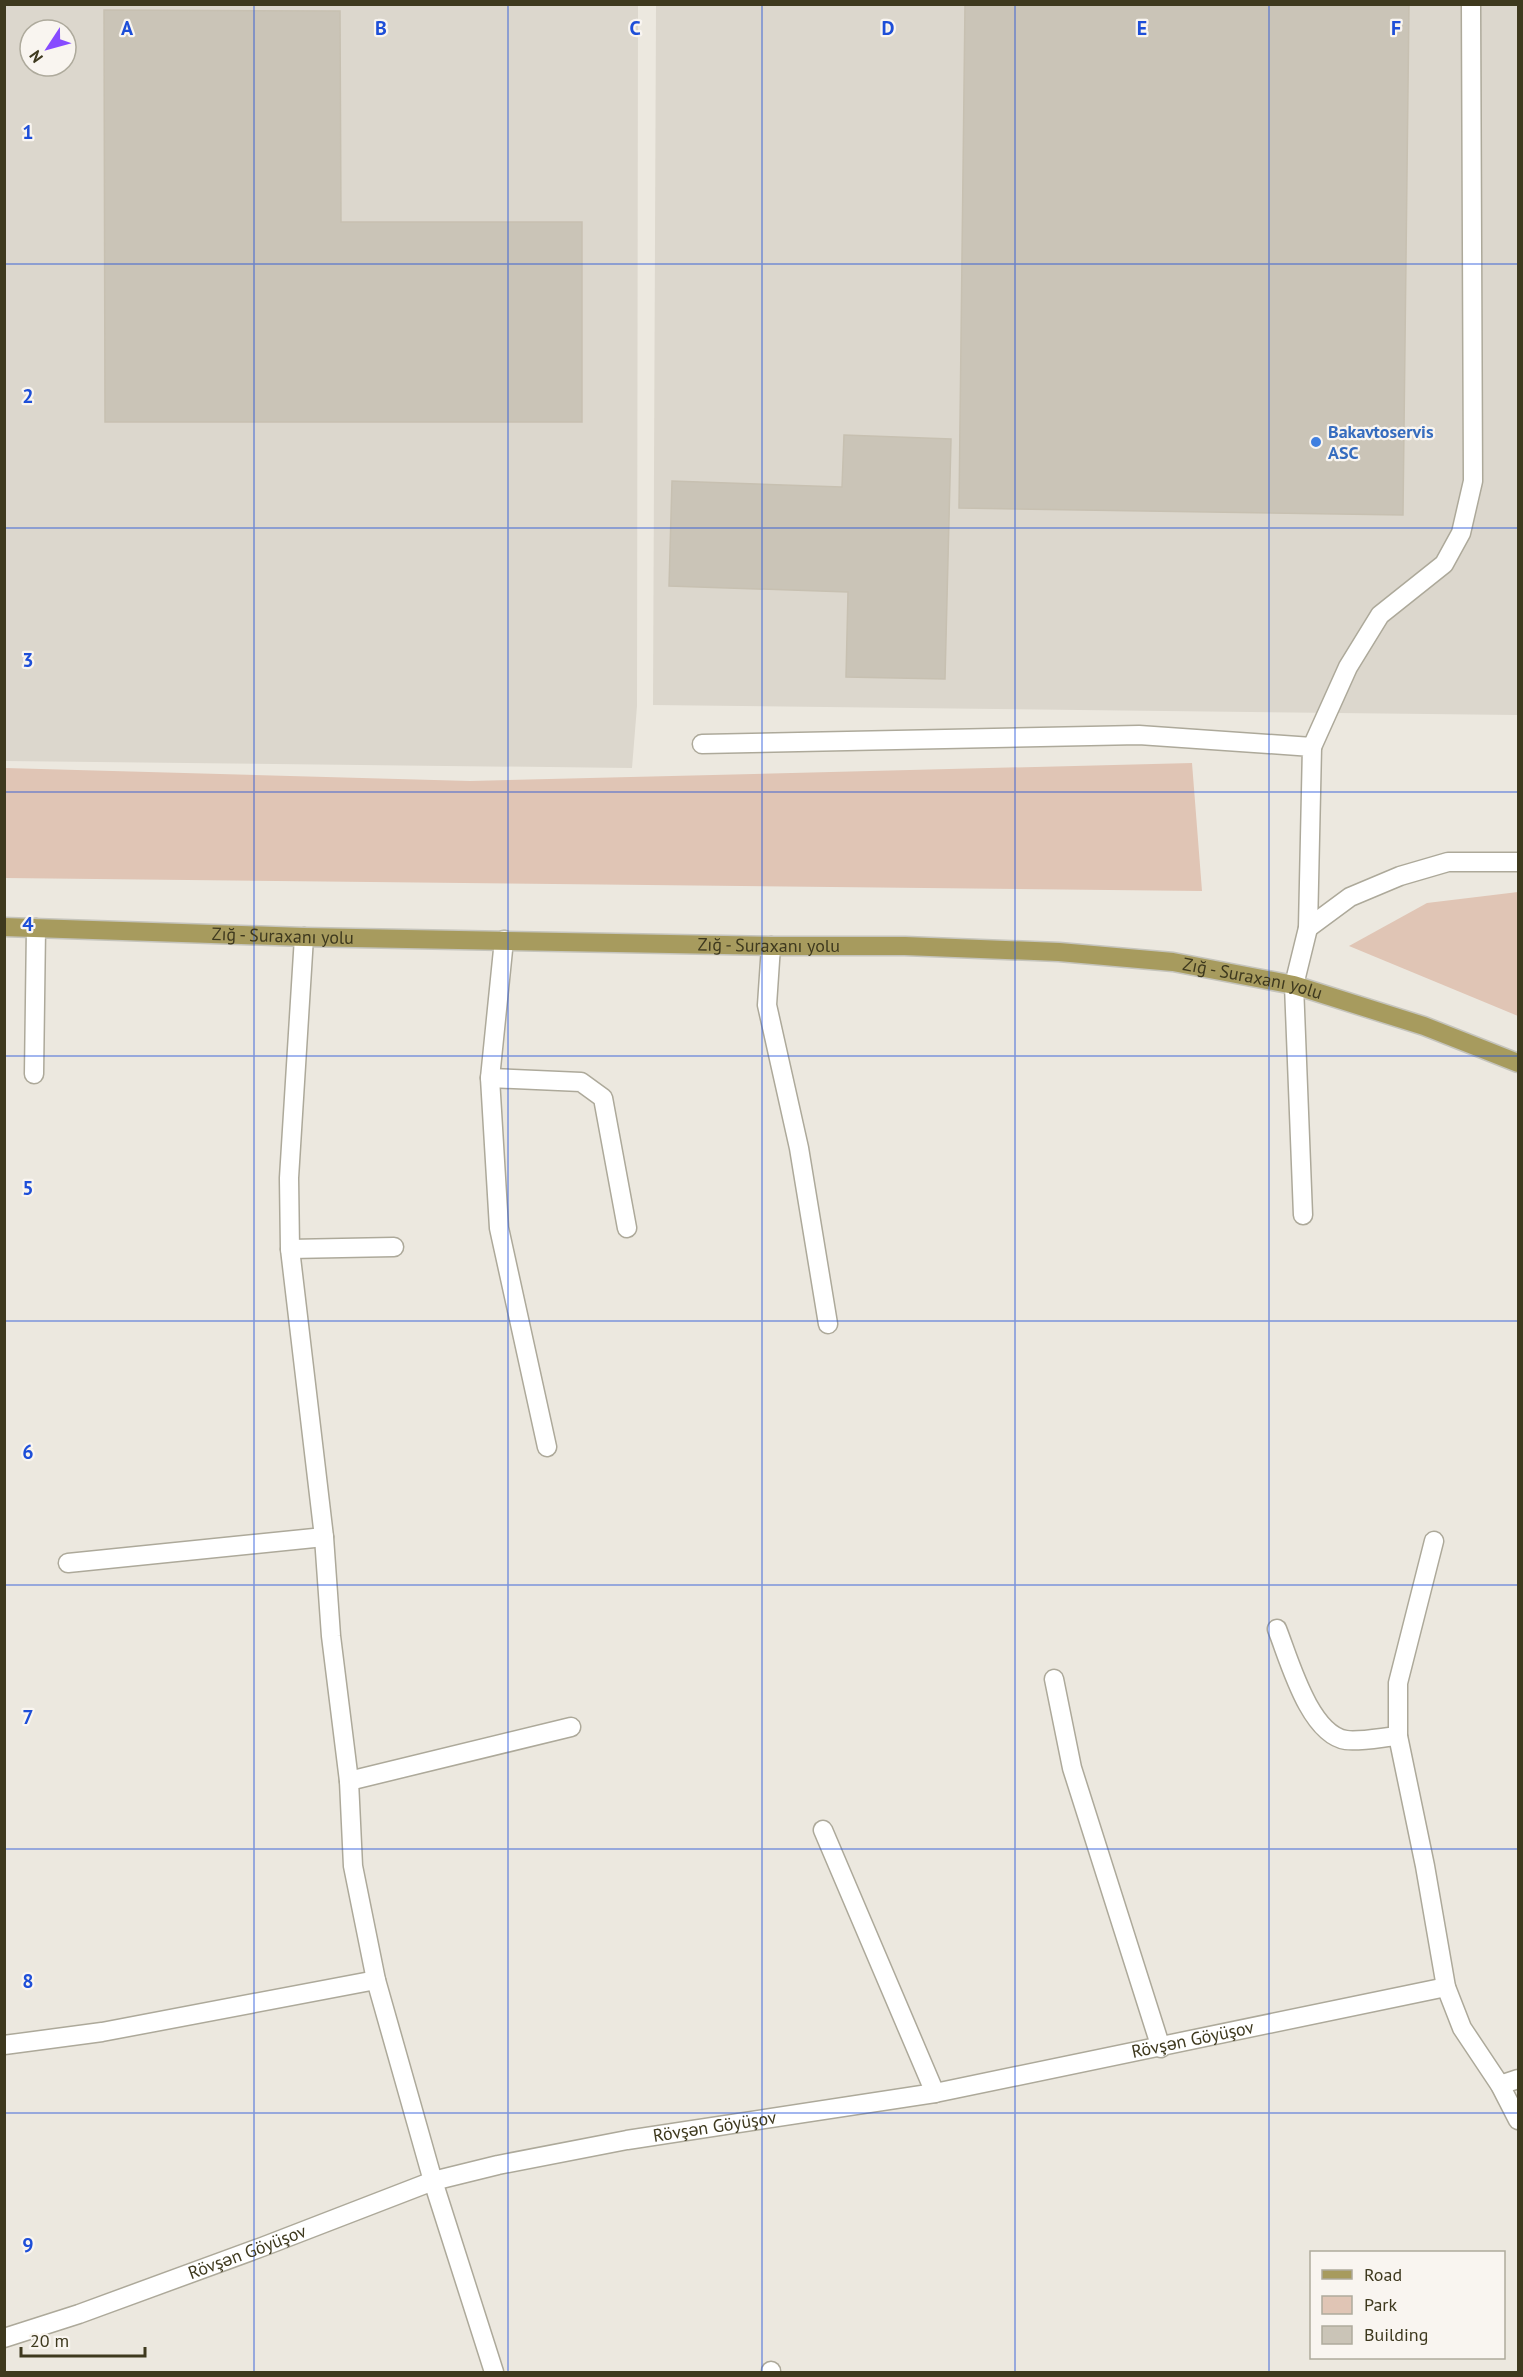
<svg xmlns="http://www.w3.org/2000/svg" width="1523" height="2377" viewBox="0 0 1523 2377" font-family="'PT Sans',sans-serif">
	<rect width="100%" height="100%" fill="#ece8df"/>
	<!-- built -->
	<g fill="#dcd7cd" fill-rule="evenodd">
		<path d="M 5,5 L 638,5 L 637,706 L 632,768 L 5,761 ZM 30,30 L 66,30 L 66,66 L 30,66 Z"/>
		<path d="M 656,5 L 1518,5 L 1518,715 L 653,705 Z"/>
	</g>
	<!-- green -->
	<g fill="#e0c5b5">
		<path d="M 1192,763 L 1202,891 L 5,878 L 5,768 L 470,781 Z"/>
		<path d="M 1518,892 L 1518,1016 L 1349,946 L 1427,903 Z"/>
	</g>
	<!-- building -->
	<g fill="#cac4b7" stroke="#c7c0b1" stroke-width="1.5">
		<path d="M 965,4 L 1409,4 L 1403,515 L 959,508 Z"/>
		<path d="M 104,10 L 340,11 L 341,222 L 582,222 L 582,422 L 105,422 Z"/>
		<path d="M 844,435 L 951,439 L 945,679 L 846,677 L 848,592 L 669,586 L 672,481 L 842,487 Z"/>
	</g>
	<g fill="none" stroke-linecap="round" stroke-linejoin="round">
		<!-- minor casing -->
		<g stroke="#ada99a" stroke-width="21">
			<g id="minor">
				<path d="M 702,744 L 1139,735 L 1312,747 L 1308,928 L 1294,985 L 1303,1215"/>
				<path d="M 1312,747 L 1348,667 L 1380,615 L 1444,564 L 1461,533 L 1473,481 L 1471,4"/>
				<path d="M 1308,928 L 1350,897 L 1400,876 L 1448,862 L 1518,862"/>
				<path d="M 304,937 L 289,1178 L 290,1249 L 324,1537 L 331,1636 L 349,1781 L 353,1866 L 376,1980 L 433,2181 L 494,2372"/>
				<path d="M 504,940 L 490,1078 L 499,1228 L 547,1447"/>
				<path d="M 771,946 L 767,1005 L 799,1148 L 828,1324"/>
				<path d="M 34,1074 L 36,928"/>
				<path d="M 490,1078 L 581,1082 L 603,1098 L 627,1228"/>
				<path d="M 290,1249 L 394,1247"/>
				<path d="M 1434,1541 L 1398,1683 L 1398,1736 L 1425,1866 L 1446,1987 L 1462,2028 L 1500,2085 L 1518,2120"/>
				<path d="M 68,1563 L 324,1537"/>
				<path d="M 1277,1629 C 1289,1659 1309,1734 1346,1740 C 1360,1742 1384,1737 1398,1736"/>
				<path d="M 1054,1679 L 1072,1768 L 1161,2048"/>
				<path d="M 349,1781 L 571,1727"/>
				<path d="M 823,1830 L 935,2093"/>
				<path d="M 4,2045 L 102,2032 L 376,1980"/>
				<path d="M 1500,2085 L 1518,2079"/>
				<path id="s1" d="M 4,2338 L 79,2314 L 262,2247 L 433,2181 L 498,2165 L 627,2140 L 935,2093 L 1446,1987"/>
				<path d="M 771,2371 L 771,2372"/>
			</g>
		</g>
		<!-- major casing -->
		<g stroke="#c5c4bc" stroke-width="21">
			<g id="major">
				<path id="s2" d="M 4,927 L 304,937 L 771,946 L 905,946 L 1059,952 L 1173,962 L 1294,985 L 1424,1026 L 1518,1063"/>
			</g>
		</g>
		<!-- minor -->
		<use href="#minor" stroke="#fff" stroke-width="18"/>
		<!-- major -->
		<use href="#major" stroke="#a79b5e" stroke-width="18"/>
	</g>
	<!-- grid -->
	<path fill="none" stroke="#1d4ed8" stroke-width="1.5" stroke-opacity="0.55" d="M 254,4 L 254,2372M 508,4 L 508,2372M 762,4 L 762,2372M 1015,4 L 1015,2372M 1269,4 L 1269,2372M 4,264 L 1518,264M 4,528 L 1518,528M 4,792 L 1518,792M 4,1056 L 1518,1056M 4,1321 L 1518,1321M 4,1585 L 1518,1585M 4,1849 L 1518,1849M 4,2113 L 1518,2113"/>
	<!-- markers -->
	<circle fill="#3f7fe0" stroke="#f9f5f0" stroke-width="2" cx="1316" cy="442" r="6"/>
	<g text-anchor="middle" stroke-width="4.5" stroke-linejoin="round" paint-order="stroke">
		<!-- shop labels -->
		<g font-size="18" font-weight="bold" fill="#366cbe" stroke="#f9f5f0" text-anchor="start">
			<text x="1328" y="438">Bakavtoservis<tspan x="1328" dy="21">ASC</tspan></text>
		</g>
		<!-- street labels -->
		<g font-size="18" fill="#3e391e" stroke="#f9f5f0">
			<text dy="6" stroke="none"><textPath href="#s2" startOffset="279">Zığ - Suraxanı yolu</textPath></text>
			<text dy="6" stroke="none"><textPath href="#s2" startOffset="765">Zığ - Suraxanı yolu</textPath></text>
			<text dy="6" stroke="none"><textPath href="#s2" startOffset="1251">Zığ - Suraxanı yolu</textPath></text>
			<text dy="6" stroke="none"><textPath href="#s1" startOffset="1230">Rövşən Göyüşov</textPath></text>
			<text dy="6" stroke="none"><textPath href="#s1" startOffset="744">Rövşən Göyüşov</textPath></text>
			<text dy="6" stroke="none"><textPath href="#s1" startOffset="258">Rövşən Göyüşov</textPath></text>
		</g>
	</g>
	<g font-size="20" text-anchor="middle" font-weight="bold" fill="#1d4ed8" stroke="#f9f5f0" stroke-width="4.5" stroke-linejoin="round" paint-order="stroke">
		<text x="127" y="35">A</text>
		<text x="381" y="35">B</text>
		<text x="635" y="35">C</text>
		<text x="888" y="35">D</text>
		<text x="1142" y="35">E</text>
		<text x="1396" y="35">F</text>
		<text x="28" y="139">1</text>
		<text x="28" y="403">2</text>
		<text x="28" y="667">3</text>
		<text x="28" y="931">4</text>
		<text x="28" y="1195">5</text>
		<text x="28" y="1459">6</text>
		<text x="28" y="1724">7</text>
		<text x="28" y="1988">8</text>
		<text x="28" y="2252">9</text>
	</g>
	<!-- border -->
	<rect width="1523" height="2377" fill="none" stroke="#3e391e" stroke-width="12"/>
	<!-- legend -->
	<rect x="1310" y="2251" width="195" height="108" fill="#f9f5f0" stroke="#aeaa9c" stroke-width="1.5"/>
	<rect x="1322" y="2270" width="30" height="9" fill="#a79b5e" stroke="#aeaa9c" stroke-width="1.5"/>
	<text x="1364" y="2281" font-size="18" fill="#3e391e">Road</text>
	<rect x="1322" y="2296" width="30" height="18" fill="#e0c5b5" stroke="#aeaa9c" stroke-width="1.5"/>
	<text x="1364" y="2311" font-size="18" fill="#3e391e">Park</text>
	<rect x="1322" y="2326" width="30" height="18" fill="#cac4b7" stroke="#aeaa9c" stroke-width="1.5"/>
	<text x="1364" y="2341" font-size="18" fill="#3e391e">Building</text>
	<!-- north arrow -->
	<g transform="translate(48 48) rotate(234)"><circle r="28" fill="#f9f5f0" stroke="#aeaa9c" stroke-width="1.5"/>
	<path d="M0-4.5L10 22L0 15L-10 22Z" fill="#874bff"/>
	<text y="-9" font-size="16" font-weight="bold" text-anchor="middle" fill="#3e391e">N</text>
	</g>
	<!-- scale -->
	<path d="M21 2347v9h124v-9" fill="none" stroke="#3e391e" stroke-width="3"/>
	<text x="30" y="2347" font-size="18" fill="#3e391e" stroke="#f9f5f0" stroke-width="4.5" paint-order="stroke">20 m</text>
</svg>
